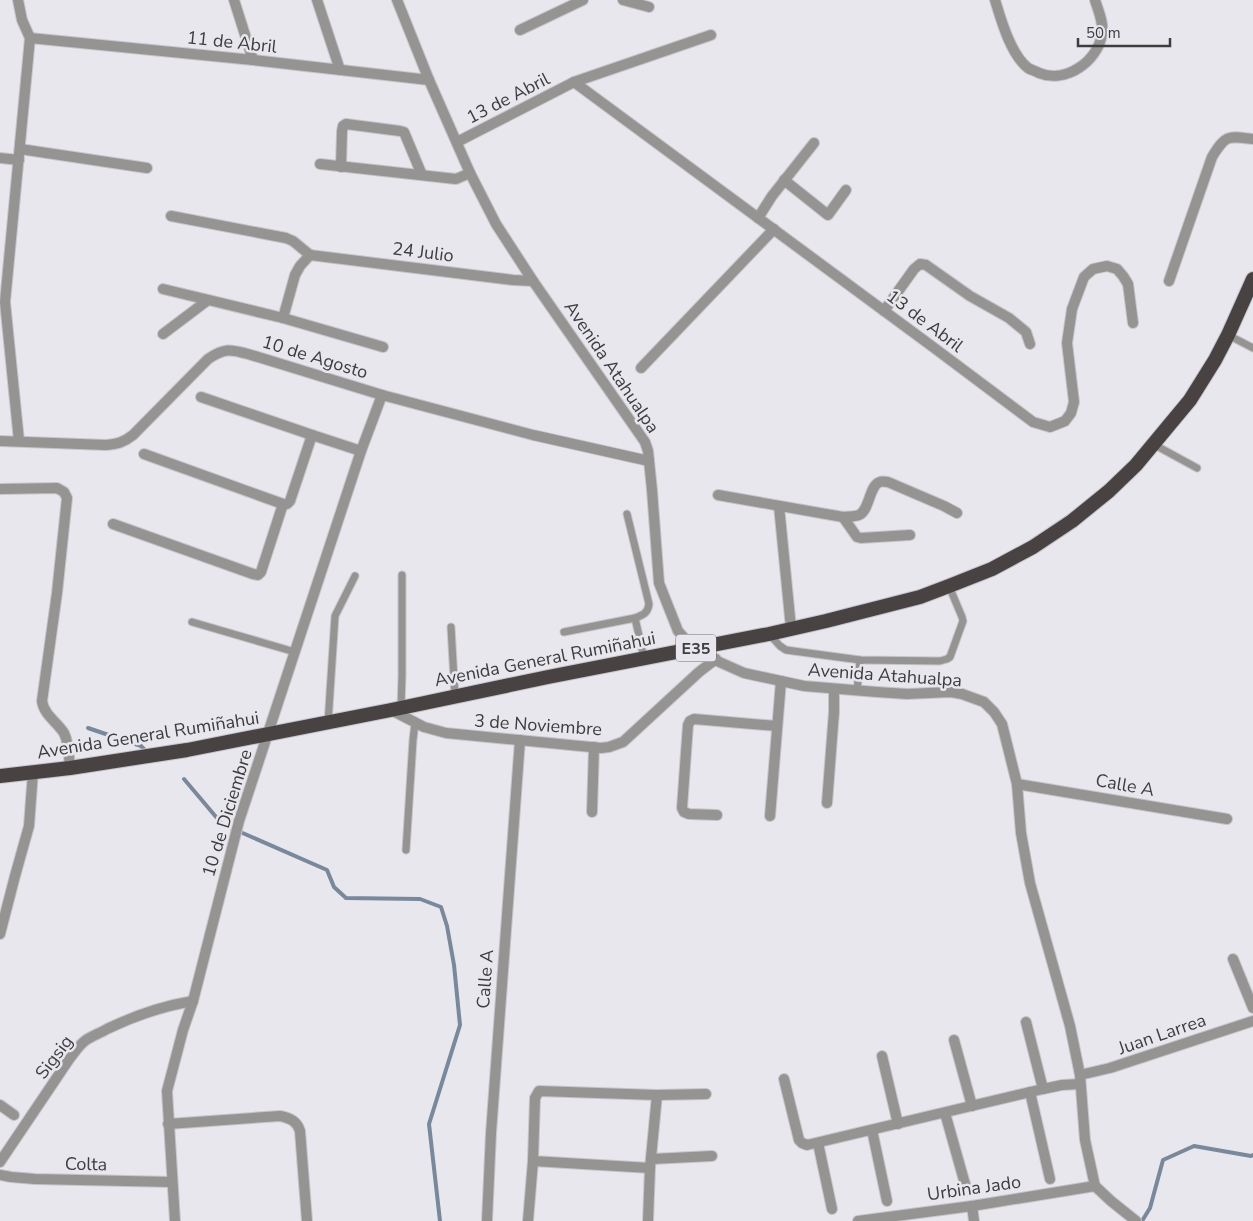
<svg xmlns="http://www.w3.org/2000/svg" width="1253" height="1221" viewBox="0 0 1253 1221" font-family="'Nunito Sans',sans-serif">
	<rect width="100%" height="100%" fill="#e8e7ed"/>
	<g fill="none" stroke-linecap="round" stroke-linejoin="round">
		<!-- stream -->
		<g stroke="#7a889b" stroke-width="4">
			<path d="M 88,728 L 141,746 L 147,752"/>
			<path d="M 184,779 L 222,824 L 327,870 L 334,887 L 346,898 L 420,899 L 441,907 L 447,926 L 454,965 L 460,1025 L 429,1124 L 440,1221"/>
			<path d="M 1142,1221 L 1150,1208 L 1163,1160 L 1194,1146 L 1251,1156 L 1253,1155"/>
		</g>
		<!-- service casing -->
		<g stroke="#c6c5ca" stroke-width="9">
			<g id="service">
				<path d="M 1228,335 L 1253,348"/>
				<path d="M 1153,444 L 1197,468"/>
				<path d="M 635,618 L 644,658"/>
				<path d="M 192,622 L 295,652"/>
				<path d="M 451,627 L 455,697"/>
				<path d="M 564,632 L 635,618 C 643,615 648,613 649,604 L 627,514"/>
				<path d="M 769,634 L 780,646 L 786,650 L 860,660 L 940,661 L 947,659 L 950,657 L 963,621 L 962,617 L 949,586"/>
				<path d="M 857,691 L 860,660"/>
				<path d="M 401,708 L 402,676 L 402,575"/>
				<path d="M 328,723 L 335,616 L 355,576"/>
				<path d="M 406,850 L 413,740 L 415,723"/>
			</g>
		</g>
		<!-- minor casing -->
		<g stroke="#c6c5ca" stroke-width="12">
			<g id="minor">
				<path d="M 18,0 L 22,20 L 30,38 L 5,302 L 19,441"/>
				<path d="M 234,0 L 253,60"/>
				<path d="M 317,0 L 340,70"/>
				<path d="M 397,0 L 429,80 L 470,173 L 496,224 L 533,281 L 645,442 L 648,451 L 652,490 L 659,583 L 678,631 L 687,641 L 708,657 L 744,673 L 804,686 L 877,692 L 907,694 L 951,692 L 962,694 L 984,702 L 994,712 L 1002,724 L 1017,784 L 1021,833 L 1030,883 L 1070,1026 L 1080,1075 L 1085,1140 L 1095,1186 L 1111,1201 L 1136,1221"/>
				<path d="M 623,0 L 649,7"/>
				<path d="M 995,0 C 1001,20 1011,55 1028,68 C 1031,70 1036,71 1039,73 C 1066,84 1098,61 1102,34 C 1104,23 1098,10 1095,0"/>
				<path d="M 520,30 L 583,0"/>
				<path d="M 30,38 L 253,60 L 429,80"/>
				<path d="M 574,82 L 933,347 L 1033,422 L 1050,427 L 1065,421 L 1071,413 L 1074,402 L 1067,343 L 1072,309 L 1084,277 L 1093,269 L 1107,266 L 1117,269 L 1123,276 L 1128,284 L 1133,323"/>
				<path d="M 457,142 L 574,82 L 711,35"/>
				<path d="M 20,149 L 147,168"/>
				<path d="M 0,158 L 19,160"/>
				<path d="M 320,164 L 456,179 L 470,173"/>
				<path d="M 341,167 L 342,131 L 343,126 L 346,124 L 400,131 L 404,132 L 422,175"/>
				<path d="M 784,180 L 828,215 L 846,190"/>
				<path d="M 171,216 L 286,238 L 293,241 L 310,255"/>
				<path d="M 758,218 L 772,196 L 814,143"/>
				<path d="M 310,255 L 513,280 L 533,281"/>
				<path d="M 1169,281 L 1212,157 C 1226,134 1228,136 1253,139"/>
				<path d="M 163,289 L 283,318 L 383,347"/>
				<path d="M 884,311 L 914,269 L 920,264 L 926,265 L 970,296 L 1009,318 L 1026,332 L 1030,344"/>
				<path d="M 283,318 L 295,275 L 300,266 L 310,255"/>
				<path d="M 163,334 L 208,300"/>
				<path d="M 641,368 L 774,229"/>
				<path d="M 201,397 L 312,435 L 361,451"/>
				<path d="M 0,441 L 106,445 C 118,444 124,442 133,435 L 208,359 C 224,348 230,349 248,354 L 382,395 L 533,435 L 649,461"/>
				<path d="M 144,454 L 283,504 L 287,504 L 290,501 L 312,435"/>
				<path d="M 0,489 L 57,488 L 64,492 L 67,498 L 57,593 L 42,701 C 44,715 57,722 64,733 C 69,743 69,758 70,768"/>
				<path d="M 718,495 L 843,517 C 848,516 855,517 859,515 C 870,510 869,485 880,482 C 882,481 886,482 888,482 L 944,506 L 957,513"/>
				<path d="M 779,506 L 791,628"/>
				<path d="M 843,517 L 857,537 L 861,538 L 910,535"/>
				<path d="M 113,524 L 253,574 L 258,575 L 261,572 L 283,504"/>
				<path d="M 391,710 L 424,727 L 446,733 L 601,748 L 609,747 L 623,742 L 699,672 L 716,659"/>
				<path d="M 1017,784 L 1227,819"/>
				<path d="M 827,803 L 834,712 L 834,689"/>
				<path d="M 592,812 L 594,747"/>
				<path d="M 717,815 L 689,814 L 684,812 L 682,808 L 688,725 L 690,721 L 694,719 L 777,726"/>
				<path d="M 770,816 L 781,681"/>
				<path d="M 0,934 L 15,876 L 29,826 L 33,772"/>
				<path d="M 1233,959 L 1253,1008"/>
				<path d="M 1026,1022 L 1043,1089"/>
				<path d="M 954,1040 L 972,1106"/>
				<path d="M 882,1056 L 898,1124"/>
				<path d="M 1080,1075 L 1110,1068 L 1253,1021"/>
				<path d="M 784,1079 L 799,1140 L 802,1143 L 807,1145 L 1043,1089 L 1062,1085 L 1080,1084"/>
				<path d="M 1030,1092 L 1050,1179"/>
				<path d="M 0,1105 L 14,1115"/>
				<path d="M 945,1113 L 967,1191"/>
				<path d="M 168,1124 L 280,1116 C 290,1118 297,1121 300,1131 L 307,1221"/>
				<path d="M 872,1130 L 887,1201"/>
				<path d="M 818,1143 L 832,1209"/>
				<path d="M 652,1159 L 712,1156"/>
				<path d="M 533,1161 L 650,1168"/>
				<path d="M 0,1162 L 70,1058 C 75,1052 79,1045 86,1040 C 92,1036 100,1033 107,1029 C 134,1016 163,1006 193,1001"/>
				<path d="M 0,1175 L 11,1177 L 35,1179 L 172,1182"/>
				<path d="M 972,1206 L 974,1221"/>
				<path d="M 175,1221 L 167,1091 L 183,1030 L 193,1001 L 239,821 L 361,451 L 382,395"/>
				<path d="M 487,1221 L 491,1133 L 520,740"/>
				<path d="M 528,1221 L 533,1161 L 535,1098 L 539,1091 L 657,1095 L 706,1094"/>
				<path d="M 648,1221 L 650,1168 L 657,1095"/>
				<path d="M 858,1221 L 972,1206 L 1095,1186"/>
			</g>
		</g>
		<!-- trunk casing -->
		<g stroke="#c6c5ca" stroke-width="16">
			<path id="trunk" d="M 0,776 L 70,768 L 187,750 L 391,710 L 548,677 L 769,634 L 826,621 L 920,597 L 949,586 L 992,569 L 1033,547 L 1072,521 L 1109,491 L 1136,465 L 1190,400 L 1215,360 L 1228,335 L 1253,279"/>
		</g>
		<!-- service -->
		<use href="#service" stroke="#969393" stroke-width="7"/>
		<!-- minor -->
		<use href="#minor" stroke="#969393" stroke-width="10"/>
		<!-- trunk -->
		<use href="#trunk" stroke="#484243" stroke-width="14"/>
	</g>
	<g text-anchor="middle" stroke-width="5" stroke-linejoin="round" paint-order="stroke">
		<!-- shield labels -->
		<rect fill="#e8e7ed" stroke="#706f73" stroke-width="1" x="676" y="634.5" width="40" height="27" rx="4"/>
		<g font-size="16" font-weight="bold" fill="#3d3c3f">
			<text x="696" y="654">E35</text>
		</g>
		<!-- street labels -->
		<g font-size="18" fill="#3d3c3f" stroke="#e8e7ed">
			<text transform="translate(232 42) rotate(6)" y="6">11 de Abril</text>
			<text transform="translate(508 98) rotate(-27)" y="6">13 de Abril</text>
			<text transform="translate(423 252) rotate(7)" y="6">24 Julio</text>
			<text transform="translate(925 321) rotate(37)" y="6">13 de Abril</text>
			<text transform="translate(315 357) rotate(17)" y="6">10 de Agosto</text>
			<text transform="translate(612 367) rotate(56)" y="6">Avenida Atahualpa</text>
			<text transform="translate(545 659) rotate(-11)" y="6">Avenida General Rumiñahui</text>
			<text transform="translate(885 675) rotate(4)" y="6">Avenida Atahualpa</text>
			<text transform="translate(538 725) rotate(4)" y="6">3 de Noviembre</text>
			<text transform="translate(148 735) rotate(-9)" y="6">Avenida General Rumiñahui</text>
			<text transform="translate(1125 785) rotate(10)" y="6">Calle A</text>
			<text transform="translate(227 813) rotate(-73)" y="6">10 de Diciembre</text>
			<text transform="translate(485 979) rotate(-86)" y="6">Calle A</text>
			<text transform="translate(1162 1034) rotate(-19)" y="6">Juan Larrea</text>
			<text transform="translate(54 1057) rotate(-53)" y="6">Sigsig</text>
			<text transform="translate(86 1164) rotate(1)" y="6">Colta</text>
			<text transform="translate(974 1188) rotate(-8)" y="6">Urbina Jado</text>
		</g>
	</g>
	<!-- scale -->
	<path d="M1078 38v8h92v-8" fill="none" stroke="#3d3c3f" stroke-width="2.5"/>
	<text x="1086" y="38" font-size="15" fill="#3d3c3f" stroke="#e8e7ed" stroke-width="4" paint-order="stroke">50 m</text>
</svg>
